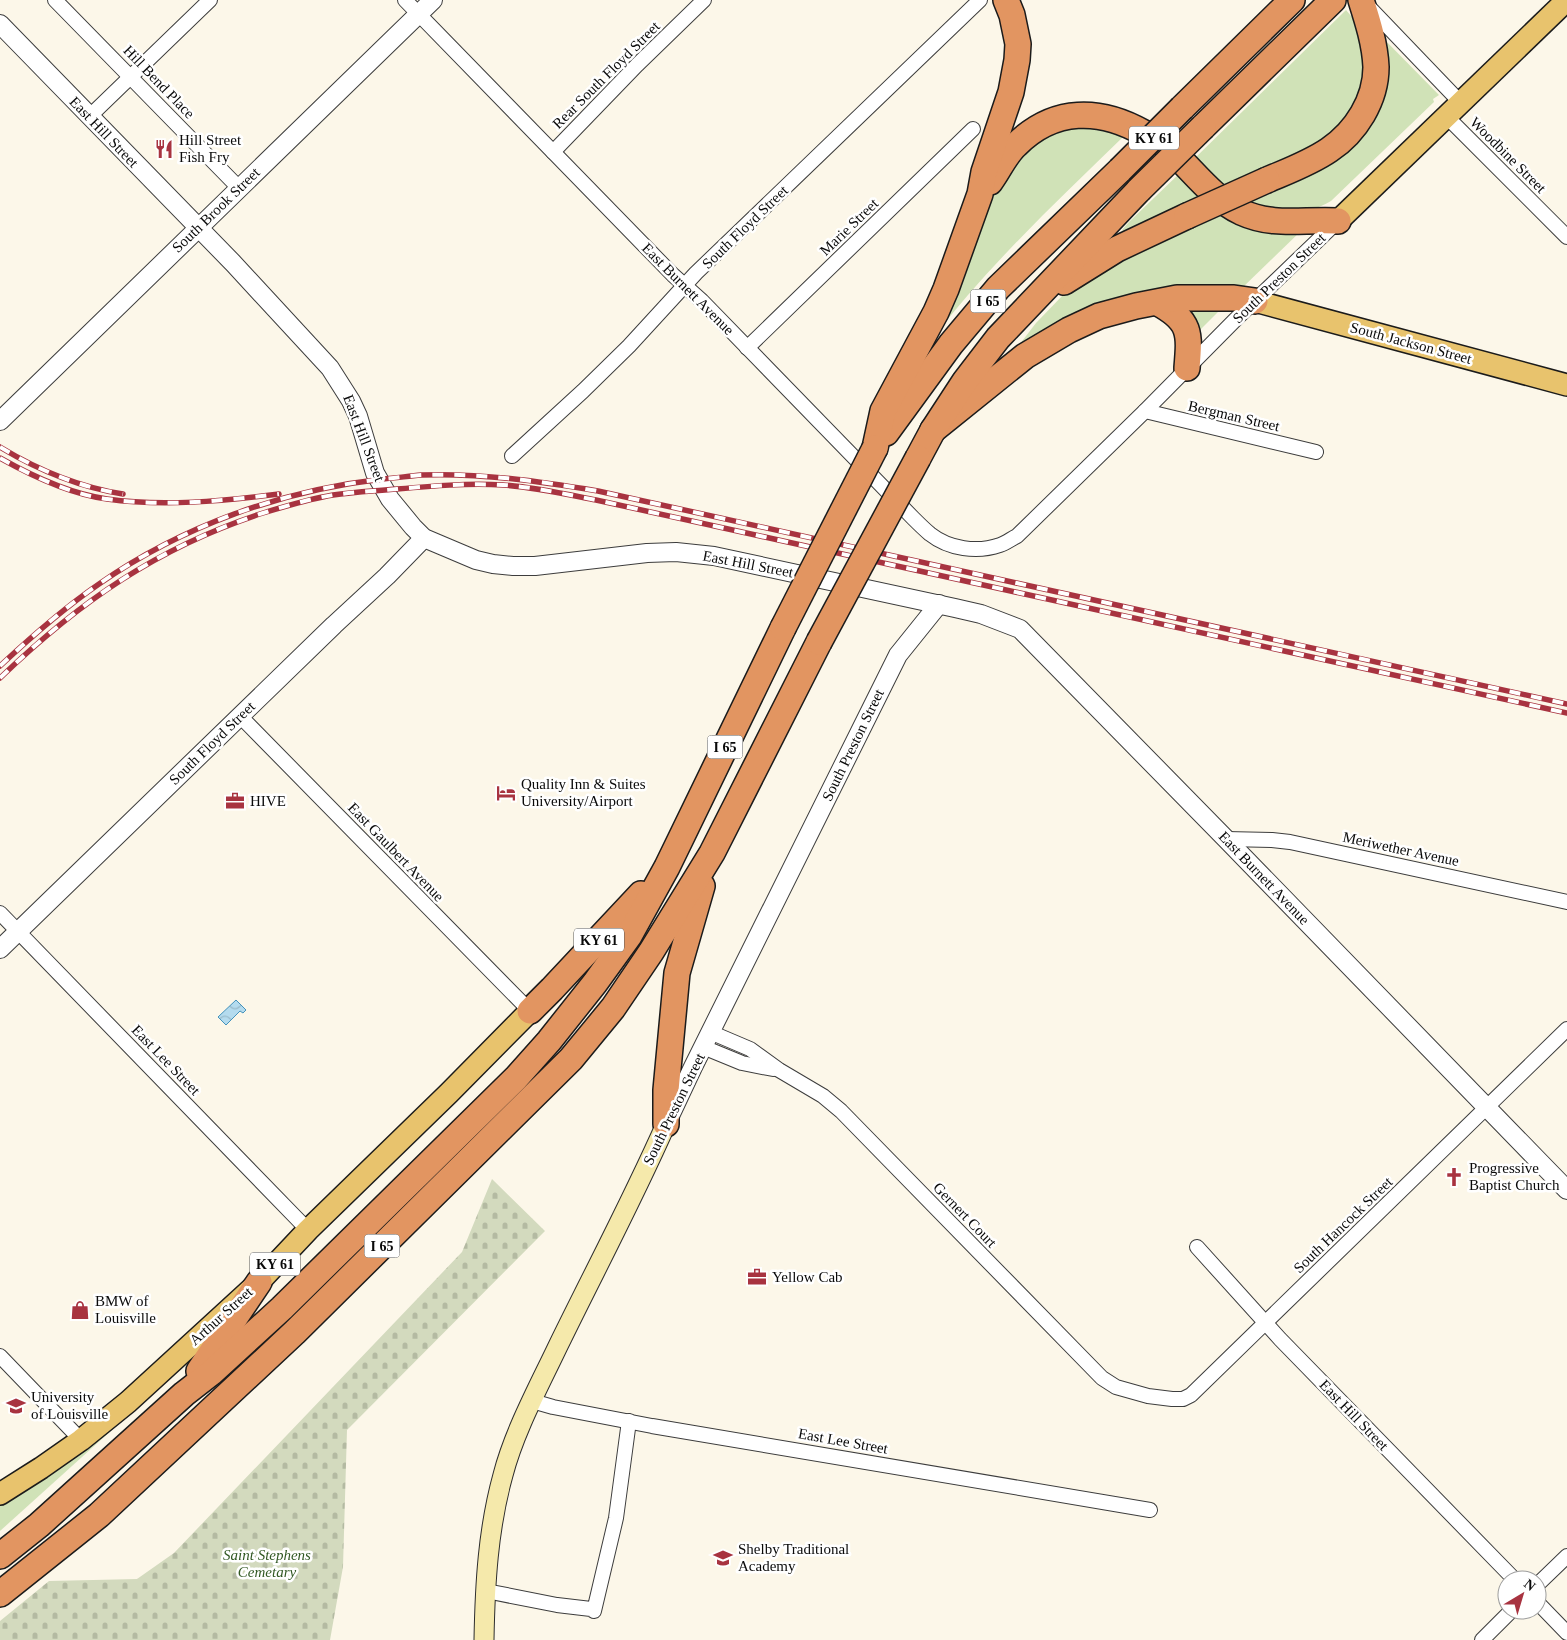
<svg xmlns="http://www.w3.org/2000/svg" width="1567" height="1640" viewBox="0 0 1567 1640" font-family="'Times New Roman',serif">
	<defs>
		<pattern id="cemetery-stones" width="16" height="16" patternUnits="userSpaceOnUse" patternTransform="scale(1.25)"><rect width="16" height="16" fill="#d3dabe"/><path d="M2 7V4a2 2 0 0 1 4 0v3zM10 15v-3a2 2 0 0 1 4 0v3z" fill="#b4baa2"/></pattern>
		<pattern id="water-waves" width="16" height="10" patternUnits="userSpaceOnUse" patternTransform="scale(1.25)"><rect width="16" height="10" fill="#b4dbee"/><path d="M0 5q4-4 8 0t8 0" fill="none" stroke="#99bbcb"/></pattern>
	</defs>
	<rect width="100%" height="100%" fill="#fcf7e9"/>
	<!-- grass -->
	<g fill="#d0e2b7">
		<path d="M 1346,10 L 1363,30 L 1365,91 L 1337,135 L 1224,190 L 1194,159 Z"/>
		<path d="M 1380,35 L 1439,95 L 1433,99 L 1434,102 L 1331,201 C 1298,220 1275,209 1241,201 L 1345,146 Z"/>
		<path d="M 1076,122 L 1124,136 C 1057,201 989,265 932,339 L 996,181 L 1019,150 Z"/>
		<path d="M 1181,172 L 1206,198 L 1124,232 L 1122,230 L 1129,222 Z"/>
		<path d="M 1225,210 L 1302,230 L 1241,289 L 1016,349 L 1036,323 L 1064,294 L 1100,267 Z"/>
		<path d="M 1183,305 L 1225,305 L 1196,334 Z"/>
		<path d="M 185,1364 L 0,1531 L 0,1501 Z"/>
	</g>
	<!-- cemetery -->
	<path fill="url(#cemetery-stones)" d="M 492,1179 L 545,1231 L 347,1430 L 343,1567 L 330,1640 L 0,1640 L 0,1621 L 49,1581 L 137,1579 L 174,1553 L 462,1252 Z"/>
	<!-- water -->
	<path fill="url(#water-waves)" stroke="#4493bc" d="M 236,1000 L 246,1010 L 243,1013 L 240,1011 L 226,1025 L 218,1017 Z"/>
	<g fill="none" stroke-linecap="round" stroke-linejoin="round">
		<!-- minor casing -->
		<g stroke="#3d3d3d" stroke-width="16">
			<g id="minor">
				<path d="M 55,0 L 239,188"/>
				<path d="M 405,0 L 673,275 L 702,301 L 913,518 C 918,523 924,529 930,534 C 949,549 977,553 1000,545 C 1006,543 1011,539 1017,536 L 1145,411 L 1236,319 L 1338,221"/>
				<path d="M 1366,4 L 1461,103"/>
				<path d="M 90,116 L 210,0"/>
				<path d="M 1447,117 L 1567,237"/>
				<path d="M 553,152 L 637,65 L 704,0"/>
				<path d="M 747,348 L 973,129"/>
				<path d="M 1145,411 L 1316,452"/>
				<path d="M 512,456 L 583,391 L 629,346 L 696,273 L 980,0"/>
				<path d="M 240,716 L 530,1011"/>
				<path d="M 1226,839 L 1272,840 L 1290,842 L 1567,902"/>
				<path d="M 0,913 L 308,1230"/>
				<path d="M 710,1032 L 750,1049 L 779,1070 L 823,1096 L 841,1111 L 1102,1378 L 1116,1387 L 1148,1396 L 1172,1399 L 1183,1399 L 1191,1395 L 1567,1029"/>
				<path d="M 703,1047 L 742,1063 L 773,1069"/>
				<path d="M 1197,1247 L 1280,1339 L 1515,1580"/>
				<path d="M 0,1356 L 81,1440"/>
				<path d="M 532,1401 L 553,1407 L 652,1426 L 1150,1510"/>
				<path d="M 1537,1585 L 1567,1556"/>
				<path d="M 486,1591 L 557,1605 L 591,1609 L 594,1611 L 616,1518 L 629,1421"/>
				<path d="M 1537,1602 L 1567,1633"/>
				<path d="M 1482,1640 L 1512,1610"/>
			</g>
		</g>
		<!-- tertiary casing -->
		<g stroke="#3d3d3d" stroke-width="20">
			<g id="tertiary">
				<path d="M 0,24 L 233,263 L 330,368 L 351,401 L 358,416 L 375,473 L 390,499 L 413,527 L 424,538 L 476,560 L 493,564 L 513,566 L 535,566 L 647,553 L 676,552 L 714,556 L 955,608 L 981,614 L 1020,629 L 1226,839 L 1567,1190"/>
				<path d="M 0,421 L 433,0"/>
				<path d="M 0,949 L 334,625 L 387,576 L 424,538"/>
				<path d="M 669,1118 L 693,1067 L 898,655 L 939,604"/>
			</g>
		</g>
		<!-- secondary casing -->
		<g stroke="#2c2c2c" stroke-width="21">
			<path id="secondary" d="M 484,1640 C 485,1584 488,1529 503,1475 C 514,1432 539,1386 558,1346 C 594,1272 633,1199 666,1124"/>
		</g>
		<!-- primary casing -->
		<g stroke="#1b1b1b" stroke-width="24">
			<g id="primary">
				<path d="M 1338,221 L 1567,0"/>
				<path d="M 1255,301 L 1567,385"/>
				<path d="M 0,1494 L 41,1468 L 81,1440 L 128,1402 L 259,1282 L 308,1230 L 449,1093 L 530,1011"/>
			</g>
		</g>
		<!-- motorway casing -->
		<g stroke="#1b1b1b" stroke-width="28">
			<g id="motorway">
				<path d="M 1182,108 L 1292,0"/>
				<path d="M 1203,127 L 1333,0"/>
				<path d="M 1267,180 C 1288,171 1310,163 1329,150 C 1356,132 1376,100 1376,67 C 1375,44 1368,22 1361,0"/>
				<path d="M 990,182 C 999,170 1005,155 1016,145 C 1054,107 1100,108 1144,133 C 1151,136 1158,140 1164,144 C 1190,166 1210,197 1241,212 C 1274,227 1302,219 1338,221"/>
				<path d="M 1064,282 L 1117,249 L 1187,216"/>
				<path d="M 1158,303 C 1191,321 1190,333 1187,368"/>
				<path d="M 933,430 L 1025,356 L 1069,330 L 1099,316 L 1136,306 L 1177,298 L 1234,298 L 1255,301"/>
				<path d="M 886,433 L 951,344 L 998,288 L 1120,170"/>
				<path d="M 875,448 L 883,411 L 936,312 L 946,289 L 980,194 L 984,172 L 1011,92 L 1017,60 L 1018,44 L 1012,15 L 1006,0"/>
				<path d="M 918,458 L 933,430 L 965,381 L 998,338 L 1139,190"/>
				<path d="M 530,1011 L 552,989 L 641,894"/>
				<path d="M 666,1124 L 666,1090 L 677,973 L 702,886"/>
				<path d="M 199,1371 L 259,1282"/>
				<path d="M 0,1556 L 39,1525 L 184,1394 L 211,1373 L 282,1308 L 516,1078 L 549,1041 L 595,983 L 629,936 L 667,867 L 783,628"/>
				<path d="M 0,1594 L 99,1515 L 295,1332 L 571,1059 L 613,1008 L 651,952 L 712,853 L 819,642"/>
			</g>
		</g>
		<!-- minor -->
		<use href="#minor" stroke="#fff" stroke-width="14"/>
		<!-- tertiary -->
		<use href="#tertiary" stroke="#fff" stroke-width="18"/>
		<!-- secondary -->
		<use href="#secondary" stroke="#f5e9ab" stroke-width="19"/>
		<!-- primary -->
		<use href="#primary" stroke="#e8c36d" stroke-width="21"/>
		<!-- motorway -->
		<use href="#motorway" stroke="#e29561" stroke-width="25"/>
		<!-- rail casing -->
		<g stroke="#a83340" stroke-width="5.5">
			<g id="rail">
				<path d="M 0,447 C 38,470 79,487 123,494"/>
				<path d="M 0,458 C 32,476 70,494 107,499 C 163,507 222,501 279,494"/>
				<path d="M 0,666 C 31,637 64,608 99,584 C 182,526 283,490 383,479 C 396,478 409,476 421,475 C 482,473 538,481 598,491 L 1567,704"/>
				<path d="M 0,678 C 79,602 158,547 263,513 C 286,506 309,499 333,495 C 354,492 376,491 397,489 C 432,486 467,483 503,485 C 534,487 565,494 596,500 L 1567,713"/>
			</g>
		</g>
		<!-- rail -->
		<use href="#rail" stroke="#fff" stroke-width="4" stroke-dasharray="11" stroke-linecap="butt"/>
		<!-- motorway-bridge casing -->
		<g stroke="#1b1b1b" stroke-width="28" stroke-linecap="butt">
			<g id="motorway-bridge">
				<path d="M 1120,170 L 1182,108"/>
				<path d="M 1139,190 L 1203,127"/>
				<path d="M 1187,216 L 1267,180"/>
				<path d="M 783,628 L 875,448"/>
				<path d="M 819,642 L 918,458"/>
			</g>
		</g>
		<!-- motorway-bridge -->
		<use href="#motorway-bridge" stroke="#e29561" stroke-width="25"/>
	</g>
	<!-- icons -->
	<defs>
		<g id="restaurant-bare" transform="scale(1.5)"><path d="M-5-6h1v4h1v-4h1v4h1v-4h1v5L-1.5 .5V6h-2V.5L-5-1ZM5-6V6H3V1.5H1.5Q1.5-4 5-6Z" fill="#a83340" stroke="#fff" stroke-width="2.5" paint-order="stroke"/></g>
		<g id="hotel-bare" transform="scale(1.5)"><path d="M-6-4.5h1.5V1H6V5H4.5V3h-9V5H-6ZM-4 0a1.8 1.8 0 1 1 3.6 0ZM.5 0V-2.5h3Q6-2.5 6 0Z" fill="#a83340" stroke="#fff" stroke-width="2.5" paint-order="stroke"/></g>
		<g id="office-bare" transform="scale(1.5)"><path d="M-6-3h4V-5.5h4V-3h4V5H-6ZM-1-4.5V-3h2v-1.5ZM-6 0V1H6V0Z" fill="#a83340" stroke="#fff" stroke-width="2.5" paint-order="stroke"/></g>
		<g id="church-bare" transform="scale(1.5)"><path d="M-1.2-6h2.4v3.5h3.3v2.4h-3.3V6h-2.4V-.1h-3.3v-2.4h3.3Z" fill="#a83340" stroke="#fff" stroke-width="2.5" paint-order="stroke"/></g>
		<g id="shop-bare" transform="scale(1.5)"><path d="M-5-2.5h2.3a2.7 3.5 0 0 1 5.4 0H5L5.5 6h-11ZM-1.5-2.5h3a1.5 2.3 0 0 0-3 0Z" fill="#a83340" stroke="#fff" stroke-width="2.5" paint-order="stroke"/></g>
		<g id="university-bare" transform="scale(1.5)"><path d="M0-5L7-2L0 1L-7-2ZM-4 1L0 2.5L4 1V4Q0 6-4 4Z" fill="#a83340" stroke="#fff" stroke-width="2.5" paint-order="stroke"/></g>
		<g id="school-bare" transform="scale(1.5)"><path d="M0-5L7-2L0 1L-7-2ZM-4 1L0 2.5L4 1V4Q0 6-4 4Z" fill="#a83340" stroke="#fff" stroke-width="2.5" paint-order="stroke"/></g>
	</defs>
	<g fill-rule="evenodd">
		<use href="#restaurant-bare" x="164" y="149"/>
		<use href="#hotel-bare" x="506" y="793"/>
		<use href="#office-bare" x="235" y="801"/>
		<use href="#church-bare" x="1454" y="1177"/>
		<use href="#office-bare" x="757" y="1277"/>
		<use href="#shop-bare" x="80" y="1310"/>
		<use href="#university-bare" x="16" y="1406"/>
		<use href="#school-bare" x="723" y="1558"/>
	</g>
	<g text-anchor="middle" stroke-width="5" stroke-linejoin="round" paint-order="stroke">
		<!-- shield labels -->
		<g fill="#fff" stroke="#545454" stroke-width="1">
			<rect x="1129" y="126.5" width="50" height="23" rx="4"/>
			<rect x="970.5" y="289.5" width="35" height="23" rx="4"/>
			<rect x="707.5" y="735.5" width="35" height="23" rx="4"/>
			<rect x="574" y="928.5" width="50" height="23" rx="4"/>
			<rect x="364.5" y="1234.5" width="35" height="23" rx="4"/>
			<rect x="250" y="1252.5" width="50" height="23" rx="4"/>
		</g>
		<g font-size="14" font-weight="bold" fill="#0a0a0a">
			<text x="1154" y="143">KY 61</text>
			<text x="988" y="306">I 65</text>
			<text x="725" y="752">I 65</text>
			<text x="599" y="945">KY 61</text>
			<text x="382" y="1251">I 65</text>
			<text x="275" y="1269">KY 61</text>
		</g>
		<!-- street labels -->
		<g font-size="15" fill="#0a0a0a" stroke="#fff">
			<text transform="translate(606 75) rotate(-45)" y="5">Rear South Floyd Street</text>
			<text transform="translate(159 82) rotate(46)" y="5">Hill Bend Place</text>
			<text transform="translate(104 132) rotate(46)" y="5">East Hill Street</text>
			<text transform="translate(1508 155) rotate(45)" y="5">Woodbine Street</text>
			<text transform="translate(216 210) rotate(-44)" y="5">South Brook Street</text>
			<text transform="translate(745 227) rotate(-44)" y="5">South Floyd Street</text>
			<text transform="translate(849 227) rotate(-44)" y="5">Marie Street</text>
			<text transform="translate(1279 278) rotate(-44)" y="5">South Preston Street</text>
			<text transform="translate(688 289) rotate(45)" y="5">East Burnett Avenue</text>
			<text transform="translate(1411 343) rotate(15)" y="5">South Jackson Street</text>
			<text transform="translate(1234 416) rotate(13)" y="5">Bergman Street</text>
			<text transform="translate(364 438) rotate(69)" y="5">East Hill Street</text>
			<text transform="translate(748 564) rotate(11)" y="5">East Hill Street</text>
			<text transform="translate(212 743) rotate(-44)" y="5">South Floyd Street</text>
			<text transform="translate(853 745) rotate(-64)" y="5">South Preston Street</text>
			<text transform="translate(1401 849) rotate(12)" y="5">Meriwether Avenue</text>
			<text transform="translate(396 852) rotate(46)" y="5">East Gaulbert Avenue</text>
			<text transform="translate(1264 878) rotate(46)" y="5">East Burnett Avenue</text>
			<text transform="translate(166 1060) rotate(46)" y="5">East Lee Street</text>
			<text transform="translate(674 1109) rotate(-64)" y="5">South Preston Street</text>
			<text transform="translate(965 1215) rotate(46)" y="5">Gernert Court</text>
			<text transform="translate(1343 1225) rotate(-44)" y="5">South Hancock Street</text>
			<text transform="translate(221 1316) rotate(-42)" y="5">Arthur Street</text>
			<text transform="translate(1354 1415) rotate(46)" y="5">East Hill Street</text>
			<text transform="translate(843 1441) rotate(10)" y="5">East Lee Street</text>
		</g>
		<!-- poi labels -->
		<g font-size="15" fill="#0a0a0a" stroke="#fff" text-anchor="start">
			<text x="179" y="145">Hill Street<tspan x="179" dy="17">Fish Fry</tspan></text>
			<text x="521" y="789">Quality Inn &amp; Suites<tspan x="521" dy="17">University/Airport</tspan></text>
			<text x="250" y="806">HIVE</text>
			<text x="1469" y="1173">Progressive<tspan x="1469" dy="17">Baptist Church</tspan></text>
			<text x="772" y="1282">Yellow Cab</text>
			<text x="95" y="1306">BMW of<tspan x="95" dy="17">Louisville</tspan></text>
			<text x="31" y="1402">University<tspan x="31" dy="17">of Louisville</tspan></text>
			<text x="738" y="1554">Shelby Traditional<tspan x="738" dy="17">Academy</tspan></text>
		</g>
		<!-- park labels -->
		<g font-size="15" font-style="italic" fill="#315823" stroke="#fff">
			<text x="267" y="1560">Saint Stephens<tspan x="267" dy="17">Cemetary</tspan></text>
		</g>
	</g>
	<!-- north arrow -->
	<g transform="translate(1522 1595) rotate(38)"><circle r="24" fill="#ffffff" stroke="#9d9d9d"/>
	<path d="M0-4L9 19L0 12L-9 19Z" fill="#a83340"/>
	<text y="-8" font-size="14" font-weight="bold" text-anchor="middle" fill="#0a0a0a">N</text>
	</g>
</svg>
